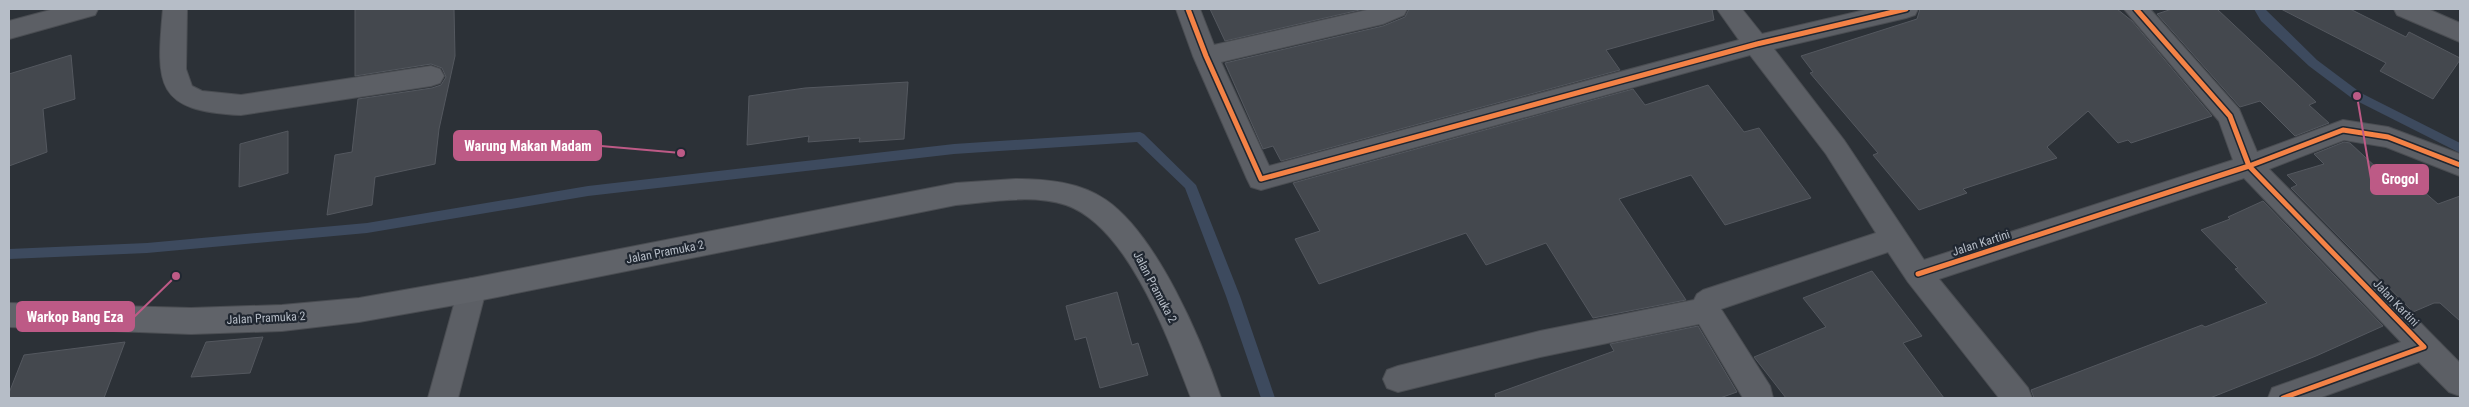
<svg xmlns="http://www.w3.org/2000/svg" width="2469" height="407" viewBox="0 0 2469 407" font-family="'Roboto Condensed',sans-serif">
	<rect width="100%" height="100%" fill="#2c3137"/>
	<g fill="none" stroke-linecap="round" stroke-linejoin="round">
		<!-- stream -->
		<g fill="#3d4a5e" fill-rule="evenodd">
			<path d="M 2254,9 L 2265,9 L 2317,60 L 2361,93 L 2460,143 L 2460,153 L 2353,99 L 2309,66 L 2261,21 Z"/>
			<path d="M 1140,132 L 1144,134 L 1196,185 L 1240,296 L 1275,398 L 1261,398 L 1226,296 L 1185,188 L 1137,142 L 954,154 L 588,196 L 367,233 L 147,253 L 9,259 L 9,249 L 147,243 L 367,223 L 588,186 L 954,144 Z"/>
		</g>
	</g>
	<!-- building -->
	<g fill="#44484e" stroke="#54585f">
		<path d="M 355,9 L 454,9 L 455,56 L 439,129 L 435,164 L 375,177 L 372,205 L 327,215 L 335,155 L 352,152 L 358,99 L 432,88 L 441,85 L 446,77 L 442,68 L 431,64 L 355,76 Z"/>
		<path d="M 1210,9 L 1364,9 L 1225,41 Z"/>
		<path d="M 1409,9 L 1712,9 L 1714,20 L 1606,50 L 1620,70 L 1281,161 L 1273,146 L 1263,149 L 1225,63 L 1383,26 L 1405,17 Z"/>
		<path d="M 1920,9 L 2117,9 L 2132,21 L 2212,116 L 2131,143 L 2128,140 L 2118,143 L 2088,111 L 2047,147 L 2057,158 L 1963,189 L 1967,193 L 1919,210 L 1873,155 L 1878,153 L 1810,73 L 1813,72 L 1801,56 L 1917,19 Z"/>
		<path d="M 2172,9 L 2217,9 L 2316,102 L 2309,105 L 2329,123 L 2295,136 L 2260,101 L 2240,107 L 2157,14 Z"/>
		<path d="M 2281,9 L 2350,9 L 2406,37 L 2409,32 L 2460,58 L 2460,60 L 2433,99 L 2380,71 L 2386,63 Z"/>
		<path d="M 71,55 L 75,99 L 43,109 L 47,152 L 9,166 L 9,74 Z"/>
		<path d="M 908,82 L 904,139 L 859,142 L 860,138 L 808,142 L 809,136 L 747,145 L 749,96 L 805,88 Z"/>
		<path d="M 1708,85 L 1744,132 L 1759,128 L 1811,198 L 1725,225 L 1691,175 L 1619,199 L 1686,300 L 1593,318 L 1546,243 L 1486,265 L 1466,233 L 1319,284 L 1295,239 L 1320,231 L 1293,183 L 1633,89 L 1645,105 Z"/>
		<path d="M 288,131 L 288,173 L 239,187 L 240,144 Z"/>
		<path d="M 2344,142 L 2350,143 L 2393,183 L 2408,178 L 2438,204 L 2460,196 L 2460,321 L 2440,303 L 2434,303 L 2413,312 L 2291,188 L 2297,185 L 2287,175 L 2324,164 L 2314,154 Z"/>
		<path d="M 2263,201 L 2383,326 L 2316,356 L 2210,398 L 2034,398 L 2031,390 L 2202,325 L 2205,327 L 2267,303 L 2235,269 L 2238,268 L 2201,230 L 2230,219 L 2228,217 Z"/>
		<path d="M 1872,271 L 1922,336 L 1903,343 L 1944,398 L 1786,398 L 1754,357 L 1826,327 L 1803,298 Z"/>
		<path d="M 1117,292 L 1132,345 L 1138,343 L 1148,375 L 1100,388 L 1086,337 L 1075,340 L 1066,306 Z"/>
		<path d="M 1698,326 L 1737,392 L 1720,398 L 1496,398 L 1495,394 L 1614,351 L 1610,344 Z"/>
		<path d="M 263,337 L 250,373 L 191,377 L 206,342 Z"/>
		<path d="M 125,342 L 104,398 L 9,398 L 9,393 L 24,355 Z"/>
	</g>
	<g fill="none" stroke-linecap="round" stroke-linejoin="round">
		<!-- minor casing -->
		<g stroke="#4a4d52" stroke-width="2">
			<g id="minor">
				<path d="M 54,9 L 98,9 L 95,15 L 9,39 L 9,21 Z"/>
				<path d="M 163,9 L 187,9 L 186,69 L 192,86 L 202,91 L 241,95 L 431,66 L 440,69 L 444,76 L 440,83 L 431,86 L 241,115 C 155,111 156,85 163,9 Z"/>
				<path d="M 1176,9 L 1200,9 L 1214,45 L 1371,9 L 1407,9 L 1404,15 L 1383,24 L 1221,62 L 1269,166 L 1739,40 L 1717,9 L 1742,9 L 1762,34 L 1869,9 L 1918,9 L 1915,15 L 1906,18 L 1774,49 L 1844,140 L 1924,260 L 2233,160 L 2219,121 L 2124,9 L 2150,9 L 2239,109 L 2257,152 L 2343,120 L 2388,127 L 2460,154 L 2460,176 L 2386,147 L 2344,140 L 2269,169 L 2460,363 L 2460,396 L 2449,392 L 2419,362 L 2319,398 L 2268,398 L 2272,388 L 2401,342 L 2244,178 L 1939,279 L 2028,388 L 2032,398 L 1999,398 L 1908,282 L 1888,252 L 1721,309 L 1770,386 L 1773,398 L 1743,398 L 1699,324 L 1540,357 L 1398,392 L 1387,388 L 1383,379 L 1387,370 L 1398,366 L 1540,331 L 1694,300 L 1697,294 L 1703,290 L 1876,233 L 1826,154 L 1750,55 L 1261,190 L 1251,187 L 1247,179 L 1193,56 Z"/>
				<path d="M 2394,9 L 2428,9 L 2460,23 L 2460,42 L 2397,15 Z"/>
				<path d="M 472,278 L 482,281 L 486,290 L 458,398 L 428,398 L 458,290 L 462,281 Z"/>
			</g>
		</g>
		<!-- secondary casing -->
		<g stroke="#4a4d52" stroke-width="2">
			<path id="secondary" d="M 1015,179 C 1046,179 1080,182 1106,200 C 1157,235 1202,341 1221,398 L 1191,398 C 1169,341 1129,227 1066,205 C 1032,194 990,202 956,205 L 472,302 L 359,322 L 282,331 L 191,334 L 9,327 L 9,303 L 191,308 L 282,305 L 359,298 L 472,278 L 956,183 Z"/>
		</g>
		<!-- minor -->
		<use href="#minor" fill="#5c5f65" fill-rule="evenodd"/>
		<!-- secondary -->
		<use href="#secondary" fill="#606369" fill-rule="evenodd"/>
		<!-- cycleway casing -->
		<g stroke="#202731" stroke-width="8">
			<g id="cycleway">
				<path d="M 1188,9 L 1206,56 L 1261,179 L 1757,44 L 1906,9"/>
				<path d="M 2136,9 L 2230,116 L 2249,166 L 2424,347 L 2283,398"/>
				<path d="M 1918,274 L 2249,166 L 2343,130 L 2388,137 L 2460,165"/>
			</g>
		</g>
		<!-- cycleway -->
		<use href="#cycleway" stroke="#f48246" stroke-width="5"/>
	</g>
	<g text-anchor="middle" stroke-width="4.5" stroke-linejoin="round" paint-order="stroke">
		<!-- street labels -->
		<g font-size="12" fill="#b6bdc7" stroke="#202731">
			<text transform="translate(1981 243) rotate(-18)" y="4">Jalan Kartini</text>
			<text transform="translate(665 252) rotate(-11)" y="4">Jalan Pramuka 2</text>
			<text transform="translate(1155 287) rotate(62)" y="4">Jalan Pramuka 2</text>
			<text transform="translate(2396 303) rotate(46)" y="4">Jalan Kartini</text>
			<text transform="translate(266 318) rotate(-3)" y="4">Jalan Pramuka 2</text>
		</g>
	</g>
	<!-- callouts -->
	<path fill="none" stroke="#bd5a86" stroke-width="2" d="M681 153L601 146M2357 96L2371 179M176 276L134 317"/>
	<g fill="#bd5a86" stroke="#202731" stroke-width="2">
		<circle cx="681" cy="153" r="5"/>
		<circle cx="2357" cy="96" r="5"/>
		<circle cx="176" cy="276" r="5"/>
	</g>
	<g fill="#bd5a86" stroke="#bd5a86" stroke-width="2">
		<rect x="454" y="131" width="147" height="29" rx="5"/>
		<rect x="2371" y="165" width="57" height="29" rx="5"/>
		<rect x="17" y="302" width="117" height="29" rx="5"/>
	</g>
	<g font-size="14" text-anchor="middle" font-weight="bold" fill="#fff">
		<text x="528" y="151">Warung Makan Madam</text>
		<text x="2400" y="184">Grogol</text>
		<text x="75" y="322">Warkop Bang Eza</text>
	</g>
	<!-- border -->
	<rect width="2469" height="407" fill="none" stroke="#b6bdc7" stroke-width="20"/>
</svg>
